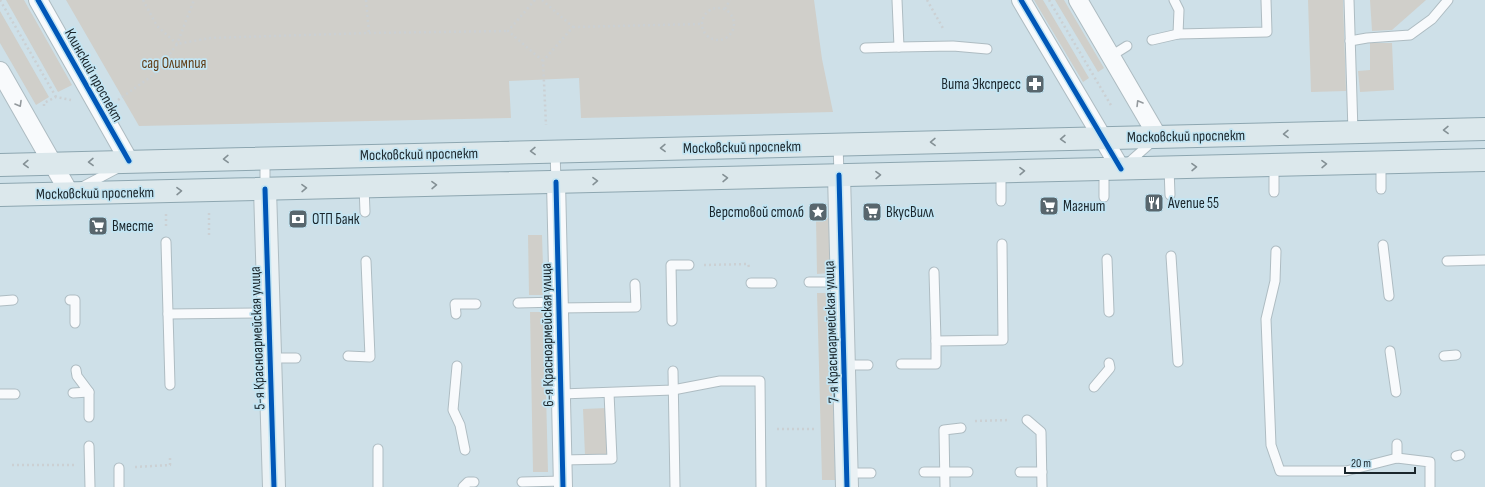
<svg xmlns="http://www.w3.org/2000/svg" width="1485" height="487" viewBox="0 0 1485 487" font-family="'Sofia Sans Condensed',sans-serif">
	<rect width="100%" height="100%" fill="#cee0e8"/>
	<!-- green -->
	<g fill="#d0cfca">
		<path d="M 6,0 L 24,0 L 72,85 L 58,92 Z"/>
		<path d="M 66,0 L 814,0 L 822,59 L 833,112 L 581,118 L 579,78 L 509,81 L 511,118 L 139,126 Z"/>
		<path d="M 1034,0 L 1043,0 L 1089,78 L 1083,82 Z"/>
		<path d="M 1055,0 L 1064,0 L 1104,68 L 1098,72 Z"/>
		<path d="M 1308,0 L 1343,0 L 1346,91 L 1311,92 Z"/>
		<path d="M 1370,0 L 1426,0 L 1392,30 L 1372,31 Z"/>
		<path d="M 0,11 L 49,97 L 36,105 L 0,43 Z"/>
		<path d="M 1370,43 L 1392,43 L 1394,90 L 1360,92 L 1358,71 L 1370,70 Z"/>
		<path d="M 829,218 L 830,273 L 817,274 L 816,219 Z"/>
		<path d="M 528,235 L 542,235 L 544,295 L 529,295 Z"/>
		<path d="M 817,293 L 831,293 L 835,480 L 822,480 Z"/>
		<path d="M 530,312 L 544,312 L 548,472 L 533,472 Z"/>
		<path d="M 607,408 L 608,455 L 585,456 L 583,409 Z"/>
	</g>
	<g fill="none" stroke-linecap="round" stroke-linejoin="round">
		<!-- lane casing -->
		<g stroke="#aebcc2" stroke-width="11">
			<g id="lane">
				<path d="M 897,0 L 899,47 L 953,46 L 987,49"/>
				<path d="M 1174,0 L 1179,10 L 1178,34"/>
				<path d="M 1349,0 L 1353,132"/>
				<path d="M 1152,40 L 1178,34 L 1267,32 L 1266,0"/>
				<path d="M 1350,41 L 1367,38 L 1410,35 L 1432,19 L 1448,0"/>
				<path d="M 865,48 L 899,47"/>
				<path d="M 1111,56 L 1127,46"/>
				<path d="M 838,144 L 839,175"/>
				<path d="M 555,151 L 556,182"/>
				<path d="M 265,158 L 265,188"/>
				<path d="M 1381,163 L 1381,189"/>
				<path d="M 1126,165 L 1154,140"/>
				<path d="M 1274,165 L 1274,192"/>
				<path d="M 1169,168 L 1170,195"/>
				<path d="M 1104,169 L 1104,197"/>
				<path d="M 1001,172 L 1001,201"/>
				<path d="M 82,187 L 118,168"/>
				<path d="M 364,187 L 365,212"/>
				<path d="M 166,242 L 170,385"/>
				<path d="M 1383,245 L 1389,296"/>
				<path d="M 1276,251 L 1275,281 L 1266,319 L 1271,445 L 1280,471 L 1346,471 L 1397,458 L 1430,462 L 1430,487"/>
				<path d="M 1171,256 L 1178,362"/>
				<path d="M 1107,259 L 1109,312"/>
				<path d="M 1447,261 L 1485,260"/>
				<path d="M 934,272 L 936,341"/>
				<path d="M 809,282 L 842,282"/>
				<path d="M 751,283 L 772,283"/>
				<path d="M 70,300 L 75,300 L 75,323"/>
				<path d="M 0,301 L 13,300"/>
				<path d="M 518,303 L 559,302"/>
				<path d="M 559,308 L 636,307 L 635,284"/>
				<path d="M 168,314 L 268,313"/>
				<path d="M 456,314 L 455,304 L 476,304"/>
				<path d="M 672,321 L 671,265 L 689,265"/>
				<path d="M 1390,351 L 1396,392"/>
				<path d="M 348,356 L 370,357 L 366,261"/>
				<path d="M 1444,356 L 1456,355"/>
				<path d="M 270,358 L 296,358"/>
				<path d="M 901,364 L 936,364 L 936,341 L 1003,340 L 1002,244"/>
				<path d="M 844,365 L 868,365"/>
				<path d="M 457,366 L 453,410 L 460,425 L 465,450"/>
				<path d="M 76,370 L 77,376 L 89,392 L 89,417"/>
				<path d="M 673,371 L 675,487"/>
				<path d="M 1094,387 L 1110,368 L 1109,363"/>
				<path d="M 73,393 L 89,392"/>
				<path d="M 0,394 L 15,394"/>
				<path d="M 561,394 L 673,390 L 720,381 L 760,381 L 761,487"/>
				<path d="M 1027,420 L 1041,432 L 1042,487"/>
				<path d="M 89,446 L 90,487"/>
				<path d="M 378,449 L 378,487"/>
				<path d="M 1456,456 L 1460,455"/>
				<path d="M 1397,458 L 1397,444"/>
				<path d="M 562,460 L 612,459 L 609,393"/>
				<path d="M 119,468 L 119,487"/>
				<path d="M 924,472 L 968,472"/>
				<path d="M 1020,472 L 1042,472"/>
				<path d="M 847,473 L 871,473"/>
				<path d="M 522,482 L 563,481"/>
				<path d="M 463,487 L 468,482 L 474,482"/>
				<path d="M 945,487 L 944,430 L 961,428"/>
			</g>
		</g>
		<!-- street casing -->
		<g stroke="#aebcc2" stroke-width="20">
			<g id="street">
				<path d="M 38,0 L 129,161"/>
				<path d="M 1021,0 L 1121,169"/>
				<path d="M 1078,0 L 1158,137"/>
				<path d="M 0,71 L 70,194"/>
				<path d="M 556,182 L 563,487"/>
			</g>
		</g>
		<!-- secondary casing -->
		<g stroke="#aebcc2" stroke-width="24">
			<g id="secondary">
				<path d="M 839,175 L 847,487"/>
				<path d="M 265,189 L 274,487"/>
			</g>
		</g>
		<!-- primary casing -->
		<g stroke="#8da6b0" stroke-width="24">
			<g id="primary">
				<path d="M 0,165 L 1485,129"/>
				<path d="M 0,195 L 1485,160"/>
			</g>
		</g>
		<!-- path -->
		<g stroke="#cbd0d3" stroke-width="2.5" stroke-dasharray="2 3" stroke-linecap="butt">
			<path d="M 0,0 L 56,97"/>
			<path d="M 143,0 L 157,26 L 177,44 L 194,0"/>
			<path d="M 366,0 L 369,33"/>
			<path d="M 535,0 L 508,31 L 543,61"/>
			<path d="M 542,0 L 573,27 L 543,61 L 546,125"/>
			<path d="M 927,0 L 944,30"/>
			<path d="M 1049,0 L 1112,107"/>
			<circle cx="718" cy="24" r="16"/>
			<path d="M 725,9 L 730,0"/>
			<path d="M 573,27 L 701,24"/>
			<path d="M 118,100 L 156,73 L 177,44 L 210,38 L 369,33 L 508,31"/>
			<path d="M 44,106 L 44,103 L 56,97 L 71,100"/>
			<path d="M 209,213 L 209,235"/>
			<path d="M 166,214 L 166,227"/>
			<path d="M 704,265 L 748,264 L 749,267"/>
			<path d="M 975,421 L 1010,420"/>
			<path d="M 777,429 L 817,429"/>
			<path d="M 12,465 L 74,465"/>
			<path d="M 135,467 L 170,465 L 170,455"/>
		</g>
		<!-- lane -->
		<use href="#lane" stroke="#f8fafc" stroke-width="9"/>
		<!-- street -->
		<use href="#street" stroke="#f8fafc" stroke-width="18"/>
		<!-- secondary -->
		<use href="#secondary" stroke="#eaf1f4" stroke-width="22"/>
		<!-- primary -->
		<use href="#primary" stroke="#dce8ec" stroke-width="22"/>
		<!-- cycleway casing -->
		<g stroke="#c3e5f3" stroke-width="8">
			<g id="cycleway">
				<path d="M 38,0 L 129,161"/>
				<path d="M 1021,0 L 1121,169"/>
				<path d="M 839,175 L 847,487"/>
				<path d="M 556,182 L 563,487"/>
				<path d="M 265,189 L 274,487"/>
			</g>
		</g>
		<!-- cycleway -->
		<use href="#cycleway" stroke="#0057b8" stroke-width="5"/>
	</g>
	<!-- one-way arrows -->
	<defs><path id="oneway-chevron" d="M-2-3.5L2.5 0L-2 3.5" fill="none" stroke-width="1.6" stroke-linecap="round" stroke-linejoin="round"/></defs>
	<g stroke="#949a9e">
		<use href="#oneway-chevron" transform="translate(1139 103) rotate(-121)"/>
		<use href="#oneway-chevron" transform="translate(19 104) rotate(60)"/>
	</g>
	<g stroke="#849095">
		<use href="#oneway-chevron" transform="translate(1446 130) rotate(179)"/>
		<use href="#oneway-chevron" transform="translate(1286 134) rotate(179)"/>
		<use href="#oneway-chevron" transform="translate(1063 139) rotate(178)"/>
		<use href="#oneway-chevron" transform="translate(933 142) rotate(179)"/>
		<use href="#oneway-chevron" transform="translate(663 148) rotate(179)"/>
		<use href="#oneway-chevron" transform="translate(533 151) rotate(179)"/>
		<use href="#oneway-chevron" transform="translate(226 159) rotate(178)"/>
		<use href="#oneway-chevron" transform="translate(91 162) rotate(179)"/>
		<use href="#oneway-chevron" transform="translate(26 164) rotate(178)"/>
		<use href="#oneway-chevron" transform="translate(1324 164) rotate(-1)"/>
		<use href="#oneway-chevron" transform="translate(1194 167) rotate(-1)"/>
		<use href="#oneway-chevron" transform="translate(1022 171) rotate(-1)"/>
		<use href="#oneway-chevron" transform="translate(878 175) rotate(-1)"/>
		<use href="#oneway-chevron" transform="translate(725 178) rotate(-1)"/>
		<use href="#oneway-chevron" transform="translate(595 181) rotate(-1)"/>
		<use href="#oneway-chevron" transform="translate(434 185) rotate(-1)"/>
		<use href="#oneway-chevron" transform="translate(304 188) rotate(-1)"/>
		<use href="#oneway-chevron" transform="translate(179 191) rotate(-1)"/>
	</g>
	<!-- icons -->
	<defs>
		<g id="pharmacy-square" transform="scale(1)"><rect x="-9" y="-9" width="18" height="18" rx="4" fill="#58666d" stroke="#c3e5f3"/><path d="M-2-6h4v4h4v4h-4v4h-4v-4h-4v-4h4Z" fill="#fff"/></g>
		<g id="restaurant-square" transform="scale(1)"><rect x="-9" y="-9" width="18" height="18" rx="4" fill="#58666d" stroke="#c3e5f3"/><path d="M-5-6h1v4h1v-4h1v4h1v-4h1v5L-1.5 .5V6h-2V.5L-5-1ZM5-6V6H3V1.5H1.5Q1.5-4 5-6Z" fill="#fff"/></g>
		<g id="supermarket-square" transform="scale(1)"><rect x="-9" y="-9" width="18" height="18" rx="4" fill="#58666d" stroke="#c3e5f3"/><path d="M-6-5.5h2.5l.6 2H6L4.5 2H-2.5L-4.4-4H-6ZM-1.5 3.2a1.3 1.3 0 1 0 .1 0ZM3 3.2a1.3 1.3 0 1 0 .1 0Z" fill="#fff"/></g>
		<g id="sight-square" transform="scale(1)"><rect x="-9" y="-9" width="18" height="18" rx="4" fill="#58666d" stroke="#c3e5f3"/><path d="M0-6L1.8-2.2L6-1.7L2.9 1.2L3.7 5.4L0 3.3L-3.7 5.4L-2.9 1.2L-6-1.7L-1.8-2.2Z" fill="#fff"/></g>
		<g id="bank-square" transform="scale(1)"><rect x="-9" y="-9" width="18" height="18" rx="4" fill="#58666d" stroke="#c3e5f3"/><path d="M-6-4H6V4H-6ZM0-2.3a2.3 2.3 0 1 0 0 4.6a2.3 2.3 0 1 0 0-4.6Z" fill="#fff"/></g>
	</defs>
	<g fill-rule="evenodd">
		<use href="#pharmacy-square" x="1035" y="84"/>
		<use href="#restaurant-square" x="1154" y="203"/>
		<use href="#supermarket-square" x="1049" y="206"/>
		<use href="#sight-square" x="818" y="212"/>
		<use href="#supermarket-square" x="872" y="212"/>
		<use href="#bank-square" x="298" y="219"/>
		<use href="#supermarket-square" x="98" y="226"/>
	</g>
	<g text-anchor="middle" stroke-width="3.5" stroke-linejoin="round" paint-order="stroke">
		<!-- park labels -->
		<g font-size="15" fill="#623f18" stroke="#c3e5f3">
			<text x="174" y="68">сад Олимпия</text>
		</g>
		<!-- street labels -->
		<g font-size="15" fill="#19252b" stroke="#c3e5f3">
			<text transform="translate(94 75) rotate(61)" y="5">Клинский проспект</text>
			<text transform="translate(1186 136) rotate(-1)" y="5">Московский проспект</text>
			<text transform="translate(742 147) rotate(-1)" y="5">Московский проспект</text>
			<text transform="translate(419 154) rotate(-1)" y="5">Московский проспект</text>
			<text transform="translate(95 193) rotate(-1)" y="5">Московский проспект</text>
			<text transform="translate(831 332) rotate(-92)" y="5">7-я Красноармейская улица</text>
			<text transform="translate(547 335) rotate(-91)" y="5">6-я Красноармейская улица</text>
			<text transform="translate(257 338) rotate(-92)" y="5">5-я Красноармейская улица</text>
		</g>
		<!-- poi labels -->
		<g font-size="15" fill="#19252b" stroke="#c3e5f3" text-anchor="start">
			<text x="1021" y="89" text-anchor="end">Вита Экспресс</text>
			<text x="1168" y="208">Avenue 55</text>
			<text x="1063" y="211">Магнит</text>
			<text x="804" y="217" text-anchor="end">Верстовой столб</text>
			<text x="886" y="217">ВкусВилл</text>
			<text x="312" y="224">ОТП Банк</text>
			<text x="112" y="231">Вместе</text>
		</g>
	</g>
	<!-- scale -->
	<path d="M1345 467v6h70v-6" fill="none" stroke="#19252b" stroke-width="2"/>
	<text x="1351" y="467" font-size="12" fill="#19252b" stroke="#c3e5f3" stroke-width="3" paint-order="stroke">20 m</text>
</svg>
